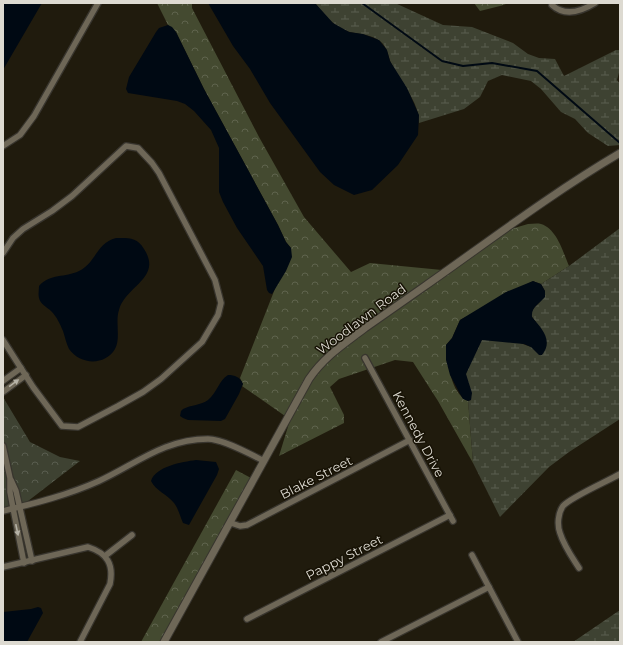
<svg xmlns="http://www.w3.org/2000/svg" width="623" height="645" viewBox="0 0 623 645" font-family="Montserrat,sans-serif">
	<defs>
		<pattern id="forest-crowns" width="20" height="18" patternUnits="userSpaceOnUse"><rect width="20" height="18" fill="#444a30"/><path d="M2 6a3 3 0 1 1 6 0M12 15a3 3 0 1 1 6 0" fill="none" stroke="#5f644d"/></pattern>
		<pattern id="wetland-marsh" width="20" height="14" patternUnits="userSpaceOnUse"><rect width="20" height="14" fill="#3e4232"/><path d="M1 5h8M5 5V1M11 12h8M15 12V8" fill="none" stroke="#595d4f"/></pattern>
		<pattern id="park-crowns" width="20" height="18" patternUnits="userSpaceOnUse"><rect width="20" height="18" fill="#3e4232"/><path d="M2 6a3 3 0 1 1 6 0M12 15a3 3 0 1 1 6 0" fill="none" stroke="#595d4f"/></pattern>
	</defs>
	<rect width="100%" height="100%" fill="#201b0d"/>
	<!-- forest -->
	<g fill="url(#forest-crowns)">
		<path d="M 157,3 L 192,3 L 192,8 L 259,137 L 304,217 L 351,272 L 370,263 L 442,270 L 325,354 C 308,373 297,394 285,416 L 242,386 L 243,384 L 240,378 L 291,248 L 286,242 L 278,225 L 204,89 L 176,32 L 168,25 Z"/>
		<path d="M 474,3 L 509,3 L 500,6 L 480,11 Z"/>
		<path d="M 528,224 C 532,224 537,223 541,224 C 557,229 563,252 569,266 L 541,284 L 533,281 L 460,320 L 452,338 L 446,345 C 448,362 450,393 468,401 L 473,463 L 438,401 L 413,362 L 395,360 L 339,379 L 330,387 L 344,415 L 344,423 L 279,456 L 290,420 L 312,380 L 320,369 L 342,349 L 511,229 Z"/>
		<path d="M 236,470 L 251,478 L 161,642 L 141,642 Z"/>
	</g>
	<!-- wetland -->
	<g fill="url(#wetland-marsh)">
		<path d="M 315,3 L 395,3 L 443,25 L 472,27 L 513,43 L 528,54 L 539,58 L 555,59 L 564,76 L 616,50 L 620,50 L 620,69 L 617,80 L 620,84 L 620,145 L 608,146 L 588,133 L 575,119 L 561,112 L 541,89 L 531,81 L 502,75 L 488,81 L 480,97 L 464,109 L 419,123 C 420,103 401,83 392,65 C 388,57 388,47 380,41 C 372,35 360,34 350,32 C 335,28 324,15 315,3 Z"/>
		<path d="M 620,228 L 620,419 L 569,452 L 549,467 L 500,517 L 473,463 L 468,401 L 471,400 C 472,390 466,383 466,375 C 466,368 479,346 482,339 L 520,343 L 531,347 L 536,322 C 527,312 532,310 539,303 C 542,300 543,294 545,291 L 541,284 L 569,266 Z"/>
		<path d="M 620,610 L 620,642 L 573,642 Z"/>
	</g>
	<!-- park -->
	<path fill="url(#park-crowns)" d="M 3,397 L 30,442 L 60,457 L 80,461 L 19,508 L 3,510 Z"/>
	<!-- water -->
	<g fill="#000913">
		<path d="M 3,3 L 42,3 L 3,70 Z"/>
		<path d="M 208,3 L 315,3 L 333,23 L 349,32 L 363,34 L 379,40 L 387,50 L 390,61 L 407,88 L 419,115 L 418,135 L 398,165 L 372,190 L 354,195 L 334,185 L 320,172 L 270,103 L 250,69 L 233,46 Z"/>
		<path d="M 168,25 L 172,27 L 176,32 L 204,89 L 278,225 L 286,242 L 291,248 L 292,257 L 286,271 L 272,294 L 269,293 L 267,290 L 263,266 L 237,228 L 223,202 L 219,192 L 219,148 L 211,130 L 194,111 L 185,104 L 177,101 L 128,93 L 126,89 L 129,77 L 156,32 L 159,28 Z"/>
		<path d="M 116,238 C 129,238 137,237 144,249 C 163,278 125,286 119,310 C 115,322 121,338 115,349 C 105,366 80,365 69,349 C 66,343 65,337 63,331 C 60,324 57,317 51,311 C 47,307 40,304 39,298 C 38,294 39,290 39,286 C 50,273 65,278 79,271 C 96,263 96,243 116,238 Z"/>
		<path d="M 533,281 L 541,284 L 545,291 L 545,297 C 539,304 531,307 532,317 C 541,328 554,340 542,355 L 539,355 L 531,347 L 524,344 L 482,340 L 466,374 L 472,393 L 471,400 L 468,401 L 463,399 L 460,394 L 450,375 L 446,360 L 446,345 L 452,338 L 460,320 L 506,292 Z"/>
		<path d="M 228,375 C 235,375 240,377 243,384 L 239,394 L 225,419 L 221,421 L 188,420 L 183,418 L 180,416 L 181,411 L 183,409 C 191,405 201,405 208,400 C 217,393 219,380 228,375 Z"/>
		<path d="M 196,460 L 216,462 L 219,469 L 217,475 L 189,525 L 183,523 C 180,516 178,508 174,503 C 167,494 156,491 151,481 C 156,466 182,462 196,460 Z"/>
		<path d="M 38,607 L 41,608 L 43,613 L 27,642 L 3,642 L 3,612 L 31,609 Z"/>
	</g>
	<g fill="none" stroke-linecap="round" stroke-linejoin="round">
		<!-- stream -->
		<path stroke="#000913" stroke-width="2" d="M 362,3 L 442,61 L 463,66 L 492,63 L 537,71 L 620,143"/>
		<!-- minor casing -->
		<g stroke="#38352e" stroke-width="8">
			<g id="minor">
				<path d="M 552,5 C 565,17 582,11 595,3"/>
				<path d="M 3,146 L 20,135 L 34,116 L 98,3"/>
				<path d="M 3,253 L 13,238 L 23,229 L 52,211 L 72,196 L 126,146 L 138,148 L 152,163 L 159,173 L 215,280 L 221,303 L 218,315 L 202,342 L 161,379 L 143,392 L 118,406 L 78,427 L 62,426 L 33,387 L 3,340"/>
				<path d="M 365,358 L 453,521"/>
				<path d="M 3,381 L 21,368"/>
				<path d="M 3,392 L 26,375"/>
				<path d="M 3,446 L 10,478 L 10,492 L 13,508 L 24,563"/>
				<path d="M 11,480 L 16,491 L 32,561"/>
				<path d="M 3,511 C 36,503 68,495 99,481 C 136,464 164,439 208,439 C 223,439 250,454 264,461"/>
				<path d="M 231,523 L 240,526 L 247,525 L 410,440"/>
				<path d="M 472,555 L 518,642"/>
				<path d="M 105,556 L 132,535"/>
				<path d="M 3,567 L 88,547 C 107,553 114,564 110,584 L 80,642"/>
				<path d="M 579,568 C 572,557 564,546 560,533 C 557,525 558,513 563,506 C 571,497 608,481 620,474"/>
				<path d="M 247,619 L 450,515"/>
				<path d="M 381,642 L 489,587"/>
			</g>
		</g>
		<!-- tertiary casing -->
		<g stroke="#38352e" stroke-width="9">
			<path id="tertiary" d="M 164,642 L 309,379 C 325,356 344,344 365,328 C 385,314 405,300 425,286 C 489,241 552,193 620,153"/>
		</g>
		<!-- minor -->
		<use href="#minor" stroke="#6e6757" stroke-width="5.5"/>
		<!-- tertiary -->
		<use href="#tertiary" stroke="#6e6757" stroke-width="7"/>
	</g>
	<!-- one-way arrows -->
	<defs><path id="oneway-solid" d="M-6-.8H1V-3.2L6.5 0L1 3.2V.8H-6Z"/></defs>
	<g fill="#b6b2a6">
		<use href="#oneway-solid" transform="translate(14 383) rotate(-36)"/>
		<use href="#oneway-solid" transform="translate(17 530) rotate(78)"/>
	</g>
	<g text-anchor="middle" stroke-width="3" stroke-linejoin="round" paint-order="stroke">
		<!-- street labels -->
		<g font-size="13" fill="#dddad1" stroke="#171205">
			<text transform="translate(361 319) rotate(-37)" y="5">Woodlawn Road</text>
			<text transform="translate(419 434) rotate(62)" y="5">Kennedy Drive</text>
			<text transform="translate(316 477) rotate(-27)" y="5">Blake Street</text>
			<text transform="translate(344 557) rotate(-27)" y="5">Pappy Street</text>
		</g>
	</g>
	<!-- border -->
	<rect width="623" height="645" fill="none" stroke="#dddad1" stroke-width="8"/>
</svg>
